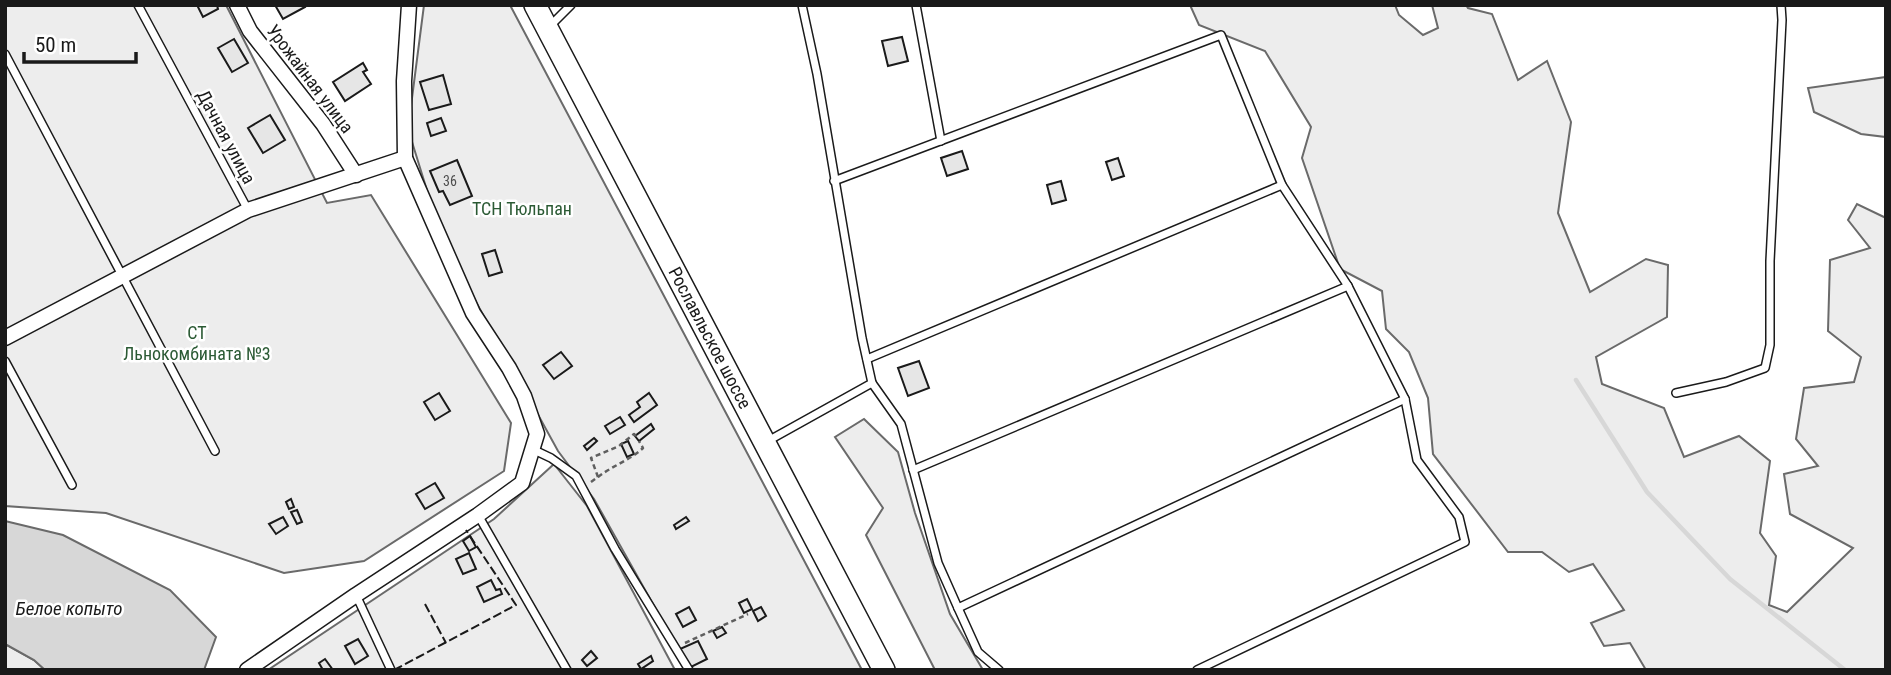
<svg xmlns="http://www.w3.org/2000/svg" width="1891" height="675" viewBox="0 0 1891 675" font-family="'Roboto Condensed',sans-serif">
	<rect width="100%" height="100%" fill="#fff"/>
	<!-- built -->
	<g fill="#ededed" stroke="#6a6a6a" stroke-width="2">
		<path d="M 5,5 L 226,5 L 327,203 L 371,195 L 511,423 L 504,471 L 364,561 L 284,573 L 106,513 L 5,506 Z"/>
		<path d="M 424,5 L 510,5 L 862,670 L 690,670 L 594,499 L 558,451 L 443,242 L 408,129 Z"/>
		<path d="M 1190,5 L 1395,5 L 1399,15 L 1423,35 L 1438,28 L 1432,5 L 1466,5 L 1468,8 L 1492,14 L 1518,80 L 1547,61 L 1571,122 L 1558,213 L 1590,292 L 1646,259 L 1668,265 L 1667,317 L 1596,357 L 1602,384 L 1664,408 L 1684,457 L 1739,436 L 1770,461 L 1760,533 L 1776,556 L 1769,605 L 1787,612 L 1853,548 L 1790,514 L 1784,474 L 1818,466 L 1796,439 L 1804,388 L 1854,382 L 1861,357 L 1828,331 L 1830,260 L 1870,248 L 1848,220 L 1857,204 L 1886,218 L 1886,670 L 1646,670 L 1630,643 L 1604,646 L 1591,623 L 1624,610 L 1593,564 L 1569,572 L 1542,552 L 1508,552 L 1433,454 L 1428,398 L 1409,352 L 1386,329 L 1382,291 L 1340,269 L 1302,158 L 1311,127 L 1265,51 L 1199,25 Z"/>
		<path d="M 1886,77 L 1886,137 L 1861,134 L 1814,112 L 1808,88 Z"/>
		<path d="M 864,419 L 898,452 L 915,513 L 950,614 L 983,670 L 935,670 L 866,535 L 883,508 L 835,437 Z"/>
		<path d="M 554,464 L 587,506 L 675,670 L 268,670 L 494,519 Z"/>
		<path d="M 5,644 L 34,660 L 45,670 L 5,670 Z"/>
	</g>
	<!-- water -->
	<path fill="#d7d7d7" stroke="#6a6a6a" stroke-width="2" d="M 5,521 L 63,535 L 170,590 L 216,637 L 204,670 L 45,670 L 34,660 L 5,644 Z"/>
	<g fill="none" stroke-linecap="round" stroke-linejoin="round">
		<!-- stream -->
		<path stroke="#d7d7d7" stroke-width="4.5" d="M 1576,380 L 1647,492 L 1730,579 L 1845,670"/>
	</g>
	<!-- building -->
	<g fill="#e6e6e6" stroke="#1a1a1a" stroke-width="2">
		<path d="M 197,5 L 217,5 L 218,9 L 203,17 Z"/>
		<path d="M 275,5 L 304,5 L 305,7 L 283,19 Z"/>
		<path d="M 902,37 L 908,61 L 888,66 L 882,41 Z"/>
		<path d="M 234,39 L 248,63 L 232,72 L 218,48 Z"/>
		<path d="M 363,63 L 367,70 L 363,72 L 371,84 L 345,101 L 333,82 Z"/>
		<path d="M 443,75 L 451,104 L 429,110 L 420,82 Z"/>
		<path d="M 270,115 L 285,140 L 263,153 L 248,128 Z"/>
		<path d="M 441,118 L 446,131 L 431,136 L 427,123 Z"/>
		<path d="M 962,151 L 968,169 L 947,176 L 941,158 Z"/>
		<path d="M 1118,158 L 1124,176 L 1112,180 L 1106,162 Z"/>
		<path d="M 457,160 L 472,196 L 450,205 L 443,191 L 439,192 L 430,171 Z"/>
		<path d="M 1061,181 L 1066,200 L 1052,204 L 1047,185 Z"/>
		<path d="M 495,250 L 502,272 L 489,276 L 482,254 Z"/>
		<path d="M 561,352 L 572,366 L 554,379 L 543,365 Z"/>
		<path d="M 919,361 L 929,388 L 908,396 L 898,368 Z"/>
		<path d="M 439,393 L 450,411 L 435,420 L 424,402 Z"/>
		<path d="M 649,393 L 657,405 L 634,422 L 629,415 L 640,407 L 637,402 Z"/>
		<path d="M 620,417 L 625,425 L 610,434 L 605,426 Z"/>
		<path d="M 651,424 L 654,429 L 639,441 L 635,436 Z"/>
		<path d="M 594,438 L 597,441 L 587,450 L 584,446 Z"/>
		<path d="M 628,441 L 634,454 L 627,457 L 621,444 Z"/>
		<path d="M 435,483 L 444,498 L 425,509 L 416,494 Z"/>
		<path d="M 291,499 L 294,507 L 289,509 L 286,502 Z"/>
		<path d="M 297,510 L 302,522 L 297,524 L 291,512 Z"/>
		<path d="M 283,517 L 288,526 L 276,534 L 269,524 Z"/>
		<path d="M 686,517 L 689,521 L 676,529 L 674,525 Z"/>
		<path d="M 470,536 L 476,547 L 469,551 L 463,541 Z"/>
		<path d="M 469,553 L 476,569 L 463,574 L 456,559 Z"/>
		<path d="M 491,580 L 496,590 L 500,589 L 502,594 L 484,602 L 477,587 Z"/>
		<path d="M 747,599 L 752,609 L 744,613 L 739,603 Z"/>
		<path d="M 689,607 L 696,620 L 683,627 L 676,614 Z"/>
		<path d="M 761,607 L 766,616 L 758,621 L 753,611 Z"/>
		<path d="M 722,627 L 726,633 L 717,638 L 713,631 Z"/>
		<path d="M 358,639 L 368,656 L 355,664 L 345,646 Z"/>
		<path d="M 698,641 L 707,659 L 689,668 L 680,649 Z"/>
		<path d="M 591,651 L 597,658 L 587,666 L 582,660 Z"/>
		<path d="M 651,656 L 653,661 L 641,669 L 638,664 Z"/>
		<path d="M 325,659 L 333,670 L 323,670 L 319,663 Z"/>
	</g>
	<g fill="none" stroke-linecap="round" stroke-linejoin="round">
		<!-- lane casing -->
		<g stroke="#1a1a1a" stroke-width="10">
			<g id="lane">
				<path d="M 138,5 L 248,210"/>
				<path d="M 916,5 L 941,141"/>
				<path d="M 550,26 L 571,5"/>
				<path d="M 5,54 L 215,451"/>
				<path d="M 834,181 L 1221,35 L 1282,185 L 1348,286 L 1405,399 L 1417,460 L 1459,517 L 1465,542 L 1197,670"/>
				<path d="M 867,359 L 1282,185"/>
				<path d="M 5,361 L 72,485"/>
				<path d="M 872,383 L 901,424 L 938,563 L 958,608 L 978,652 L 999,670"/>
				<path d="M 1676,393 L 1726,382 L 1765,368 L 1770,345 L 1770,261 L 1782,20 L 1781,5"/>
				<path d="M 766,442 L 872,383 L 862,338 L 817,74 L 802,5"/>
				<path d="M 532,449 L 551,458 L 576,476 L 615,549 L 689,670"/>
				<path d="M 913,470 L 1348,286"/>
				<path d="M 478,515 L 567,670"/>
				<path d="M 356,595 L 391,670"/>
				<path d="M 958,608 L 1405,399"/>
			</g>
		</g>
		<!-- street casing -->
		<g stroke="#1a1a1a" stroke-width="17">
			<g id="street">
				<path d="M 237,5 L 250,31 L 323,124 L 356,175"/>
				<path d="M 5,338 L 248,210 L 405,158"/>
				<path d="M 247,670 L 356,595 L 478,515 L 522,483 L 537,434 L 524,396 L 509,368 L 473,313 L 405,158 L 404,81 L 409,5"/>
			</g>
		</g>
		<!-- primary casing -->
		<g stroke="#1a1a1a" stroke-width="24">
			<g id="primary">
				<path id="s1" d="M 535,5 L 884,670"/>
			</g>
		</g>
		<!-- path -->
		<g stroke="#5f5f5f" stroke-width="2.5" stroke-dasharray="5 3.5" stroke-linecap="butt">
			<path d="M 598,477 C 612,466 630,460 643,448 L 639,441"/>
			<path d="M 591,482 L 598,477 L 591,458 L 619,446 L 634,434 L 636,436"/>
			<path d="M 685,643 L 748,614"/>
		</g>
		<!-- lane -->
		<use href="#lane" stroke="#fff" stroke-width="7"/>
		<!-- street -->
		<use href="#street" stroke="#fff" stroke-width="14"/>
		<!-- primary -->
		<use href="#primary" stroke="#fff" stroke-width="21"/>
		<!-- fence -->
		<g stroke="#1a1a1a" stroke-width="2" stroke-dasharray="9 3.5" stroke-linecap="butt">
			<path d="M 425,604 L 446,643"/>
			<path d="M 394,670 L 516,605 L 466,530"/>
		</g>
	</g>
	<g text-anchor="middle" stroke-width="5" stroke-linejoin="round" paint-order="stroke">
		<!-- number labels -->
		<g font-size="14" fill="#4d4d4d">
			<text x="450" y="186">36</text>
		</g>
		<!-- street labels -->
		<g font-size="18" fill="#1a1a1a" stroke="#fff">
			<text transform="translate(310 79) rotate(53)" y="6">Урожайная улица</text>
			<text transform="translate(226 137) rotate(62)" y="6">Дачная улица</text>
			<text dy="6" stroke="none"><textPath href="#s1" startOffset="376">Рославльское шоссе</textPath></text>
		</g>
		<!-- park labels -->
		<g font-size="18" fill="#2b5a34" stroke="#fff">
			<text x="522" y="215">ТСН Тюльпан</text>
			<text x="197" y="339">СТ<tspan x="197" dy="21">Льнокомбината №3</tspan></text>
		</g>
		<!-- water labels -->
		<g font-size="19" font-style="italic" fill="#1a1a1a" stroke="#fff">
			<text x="69" y="615">Белое копыто</text>
		</g>
	</g>
	<!-- border -->
	<rect width="1891" height="675" fill="none" stroke="#1a1a1a" stroke-width="14"/>
	<!-- scale -->
	<path d="M24 52v10h112v-10" fill="none" stroke="#1a1a1a" stroke-width="3.5"/>
	<text x="35" y="52" font-size="21" fill="#1a1a1a" stroke="#ffffff" stroke-width="5" paint-order="stroke">50 m</text>
</svg>
